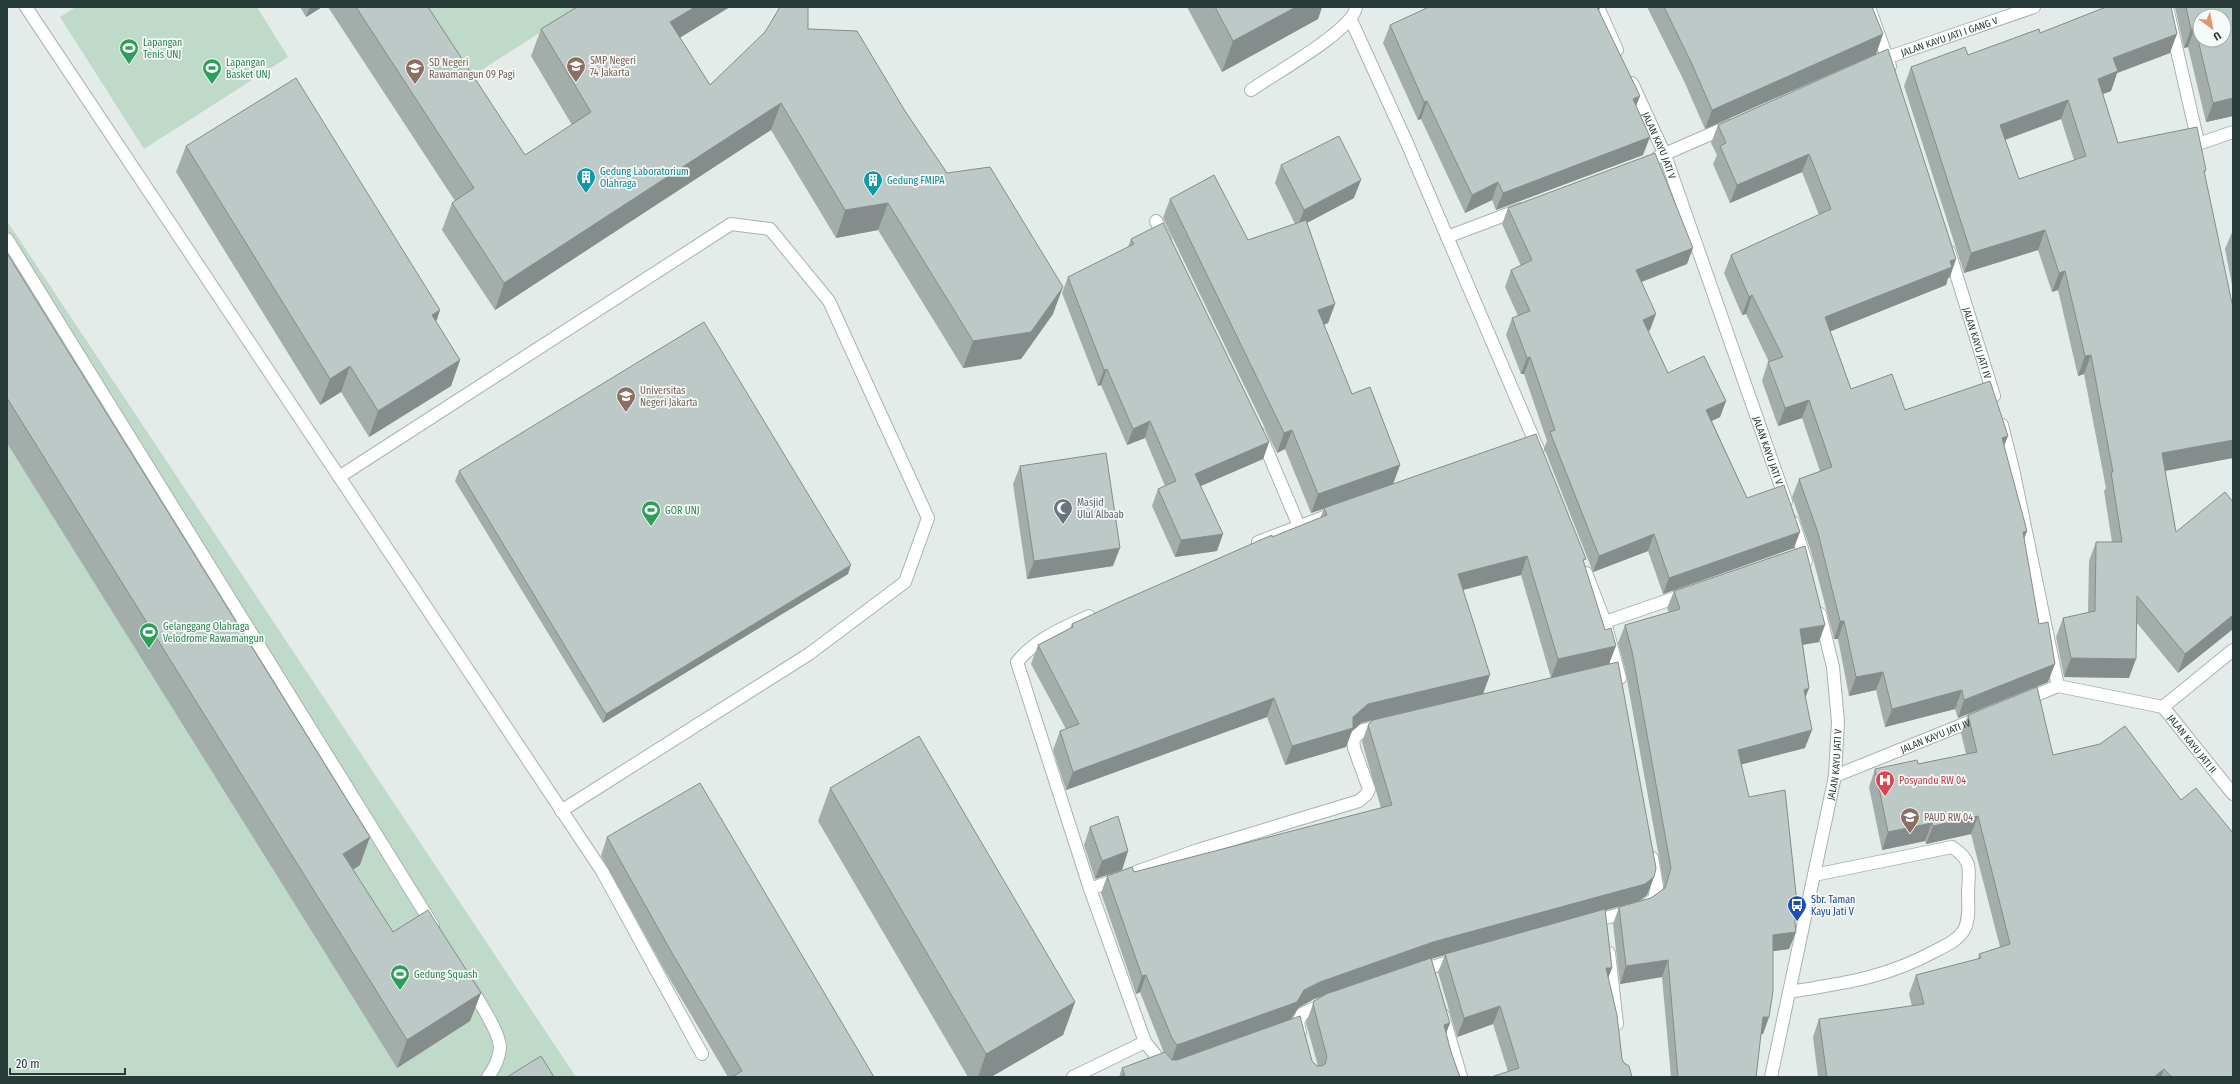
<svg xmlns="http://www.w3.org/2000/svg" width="2240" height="1084" viewBox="0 0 2240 1084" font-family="'Fira Sans Condensed',sans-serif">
	<rect width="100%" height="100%" fill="#e4ece9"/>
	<!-- green -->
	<g fill="#c0daca">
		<path d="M 76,7 L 257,7 L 288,57 L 144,149 L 60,17 Z"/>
		<path d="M 424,7 L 580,7 L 469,78 Z"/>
		<path d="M 7,221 L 576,1077 L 7,1077 Z"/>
	</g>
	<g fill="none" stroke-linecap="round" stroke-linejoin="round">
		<!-- minor casing -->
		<g stroke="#a7b3b0" stroke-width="14">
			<g id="minor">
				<path d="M 26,7 L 602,871 L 702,1054"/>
				<path d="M 1598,7 L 1617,50"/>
				<path d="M 1869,7 L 1890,66"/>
				<path d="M 2167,7 L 2198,142"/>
				<path d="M 1351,20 L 1407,143 L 1538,449"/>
				<path id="s1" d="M 1880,60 L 2034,7"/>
				<path id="s2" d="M 1632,83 L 1665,155 L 1786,501"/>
				<path d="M 1251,90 C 1272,75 1354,30 1356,7"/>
				<path d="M 2198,144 L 2233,132"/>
				<path d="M 1658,157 L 1729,126"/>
				<path d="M 1156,221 L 1165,239"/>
				<path d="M 1447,237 L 1521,209"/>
				<path d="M 7,239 L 433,926"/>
				<path id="s3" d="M 1949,251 L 1994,396"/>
				<path d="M 2002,425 L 2013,469 L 2058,686"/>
				<path d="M 1260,434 L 1299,526"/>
				<path d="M 339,477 L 731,224 L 770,229 L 829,301 L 928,518 L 905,582 L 809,654 L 561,811"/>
				<path d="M 1793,522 L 1806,561"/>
				<path d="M 1258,542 L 1332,514"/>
				<path d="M 1586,573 L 1605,622"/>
				<path d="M 1089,616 C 1063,628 1036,639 1017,662 L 1090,889 L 1145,1042"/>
				<path id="s4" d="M 2233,650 L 2163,707 L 2233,794"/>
				<path d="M 1620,678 L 1605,622 L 1686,594"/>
				<path d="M 2024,700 L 2058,686 L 2163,707"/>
				<path id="s5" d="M 1835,776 L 1979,718"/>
				<path d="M 1136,872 L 1198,850 L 1359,801 L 1367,794 L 1369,789 L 1354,748 L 1353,739 L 1363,730 L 1382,726"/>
				<path d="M 1090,889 L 1118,879"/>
				<path d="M 1591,922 L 1642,908 L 1654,899 L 1657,886 L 1652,858"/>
				<path d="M 1609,953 L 1617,1024"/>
				<path d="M 1418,971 L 1456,960"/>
				<path d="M 470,986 C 478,1000 500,1032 500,1048 C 499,1058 494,1069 488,1077"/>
				<path d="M 1789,992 C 1846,983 1886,978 1937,950 C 1947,945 1958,940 1964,930 C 1970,919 1968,904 1968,892 C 1969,869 1973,861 1952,847 L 1814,875"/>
				<path d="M 1443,1015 L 1461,1077"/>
				<path d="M 1300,1032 L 1298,1022 L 1302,1014 L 1325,1003"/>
				<path d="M 1073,1077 L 1145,1042 L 1166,1068"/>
				<path id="s6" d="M 1771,1077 L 1835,776 L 1838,722 L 1833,667 L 1820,614"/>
			</g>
		</g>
		<!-- minor -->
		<use href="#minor" stroke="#fff" stroke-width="12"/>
	</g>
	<!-- wall -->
	<g fill="#a3adaa" fill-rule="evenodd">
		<path d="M 300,7 L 322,7 L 306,17 Z"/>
		<path d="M 328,7 L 428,7 L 525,155 L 572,125 L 531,56 L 541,29 L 680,38 L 710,85 L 808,29 L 905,111 L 947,173 L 1053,314 L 1021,359 L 963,368 L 878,230 L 836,238 L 771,130 L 495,310 L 442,230 L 452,203 L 455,201 Z"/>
		<path d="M 1187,7 L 1322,7 L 1318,19 L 1222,72 Z"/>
		<path d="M 1600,7 L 1599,11 L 1636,106 L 1643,155 L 1496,210 L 1492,200 L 1465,213 L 1421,119 L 1418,120 L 1383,43 L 1390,25 Z"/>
		<path d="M 1647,7 L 1872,7 L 1883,34 L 1876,54 L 1705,129 L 1684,81 Z"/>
		<path d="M 2175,7 L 2233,7 L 2233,116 L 2206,122 L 2188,47 L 2184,48 Z"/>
		<path d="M 2040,33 L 2170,53 L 2117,73 L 2111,91 L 2103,94 L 2118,143 L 2206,170 L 2204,175 L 2165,471 L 2176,532 L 2233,502 L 2233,629 L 2178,673 L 2137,623 L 2129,678 L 2064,677 L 2056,637 L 2063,618 L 2088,613 L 2089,561 L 2096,542 L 2112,542 L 2104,491 L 2106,488 L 2084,374 L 2078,376 L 2058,290 L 2052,292 L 2038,250 L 1964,273 L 1904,86 L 1911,67 L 1968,55 ZM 2061,119 L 2074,160 L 2019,179 L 2005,140 Z"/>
		<path d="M 1888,49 L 1950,277 L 1948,278 L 1946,285 L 1830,331 L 1851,389 L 2004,447 L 2027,531 L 2024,539 L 2048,682 L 1958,718 L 1955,709 L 1885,727 L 1876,690 L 1849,696 L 1838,639 L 1834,639 L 1811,551 L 1792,497 L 1799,479 L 1820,471 L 1802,418 L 1778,426 L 1762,381 L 1768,362 L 1769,362 L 1746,314 L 1742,315 L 1724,273 L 1731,255 L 1819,215 L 1802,172 L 1730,203 L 1713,164 L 1717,155 L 1711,143 L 1718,125 Z"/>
		<path d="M 186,146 L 440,310 L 436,322 L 460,360 L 451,386 L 369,437 L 341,392 L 320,405 L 176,172 Z"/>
		<path d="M 1281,165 L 1354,198 L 1307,223 L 1335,304 L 1328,323 L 1324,325 L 1352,394 L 1400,465 L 1393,484 L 1584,564 L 1609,664 L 1654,877 L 1647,895 L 1639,901 L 1605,910 L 1612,968 L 1608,978 L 1622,1059 L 1624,1063 L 1508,1072 L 1493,1024 L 1457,1037 L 1438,972 L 1445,955 L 1431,959 L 1450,1023 L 1446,1032 L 1451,1052 L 1460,1077 L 1119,1077 L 1122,1068 L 1164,1053 L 1140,992 L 1136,994 L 1101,893 L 1107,876 L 1134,872 L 1381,808 L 1362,742 L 1368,725 L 1372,720 L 1361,723 L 1352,731 L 1346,747 L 1285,765 L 1267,717 L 1066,790 L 1053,750 L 1060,731 L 1066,729 L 1031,664 L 1038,645 L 1070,628 L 1072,624 L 1272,537 L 1320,518 L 1324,509 L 1311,513 L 1285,449 L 1277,453 L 1163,218 L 1170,199 L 1248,240 L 1295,224 L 1275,183 ZM 1521,575 L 1551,678 L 1483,694 L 1463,590 ZM 1325,995 L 1313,1004 L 1306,1023 L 1318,1066 L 1312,1061 L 1291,1019 L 1298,1008 L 1314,999 Z"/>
		<path d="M 1508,208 L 1687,264 L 1642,282 L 1650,330 L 1648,331 L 1668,373 L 1726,401 L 1720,417 L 1712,421 L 1747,498 L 1794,548 L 1663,594 L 1648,551 L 1593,572 L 1544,448 L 1547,441 L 1524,374 L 1521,374 L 1506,335 L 1512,318 L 1518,316 L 1505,287 L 1511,270 L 1521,266 L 1502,224 Z"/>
		<path d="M 2233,230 L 2233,290 L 2225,249 Z"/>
		<path d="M 1131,239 L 1269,442 L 1263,459 L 1201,486 L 1217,551 L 1175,557 L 1152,506 L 1158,489 L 1165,486 L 1145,438 L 1127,445 L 1101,385 L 1098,386 L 1062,293 L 1068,277 L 1128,247 Z"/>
		<path d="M 7,256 L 360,865 L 353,870 L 393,932 L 481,993 L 470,1021 L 397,1068 L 7,443 Z"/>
		<path d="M 1020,466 L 1113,566 L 1027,579 L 1013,484 Z"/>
		<path d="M 459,471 L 848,574 L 603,723 L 455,481 Z"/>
		<path d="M 1674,591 L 1819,642 L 1803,645 L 1809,688 L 1805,698 L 1805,748 L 1741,764 L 1749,797 L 1797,903 L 1794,913 L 1796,932 L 1789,949 L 1773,951 L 1769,1017 L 1763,1034 L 1761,1034 L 1756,1077 L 1671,1077 L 1662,977 L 1620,984 L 1613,924 L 1619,907 L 1651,898 L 1663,889 L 1664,885 L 1625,669 L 1618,643 L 1625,625 L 1669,613 L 1667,608 Z"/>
		<path d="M 1968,715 L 2053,755 L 2181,800 L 2233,1077 L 1818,1077 L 1813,1037 L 1819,1019 L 1912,1006 L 1909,994 L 1916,975 L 1978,959 L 1979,954 L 2000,947 L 1971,834 L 1926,844 L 1925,841 L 1882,850 L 1869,787 L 1875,769 L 1918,764 L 1966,754 L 1961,733 Z"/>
		<path d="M 830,788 L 1075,1002 L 1063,1035 L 991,1077 L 968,1077 L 818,821 Z"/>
		<path d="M 1090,827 L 1128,851 L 1122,870 L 1095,879 L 1084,845 Z"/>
		<path d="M 607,837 L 874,1077 L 728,1077 L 665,971 L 601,856 Z"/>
	</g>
	<!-- shaded-wall -->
	<g fill="#848d8b">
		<path d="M 310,7 L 322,7 L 306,17 Z"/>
		<path d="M 695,7 L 730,7 L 660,50 L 670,22 Z"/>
		<path d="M 1296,7 L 1322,7 L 1318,19 L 1222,72 L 1233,41 Z"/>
		<path d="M 1597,7 L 1600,7 L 1594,23 Z"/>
		<path d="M 2195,27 L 2188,47 L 2184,48 L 2191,29 Z"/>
		<path d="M 1883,34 L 1876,54 L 1705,129 L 1712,110 Z"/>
		<path d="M 2177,34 L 2170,53 L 2117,73 L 2111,91 L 2091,98 L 2098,79 L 2113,58 Z"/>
		<path d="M 1640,96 L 1633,114 L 1633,99 Z"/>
		<path d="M 2233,98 L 2233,116 L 2206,122 L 2213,103 Z"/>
		<path d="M 2068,100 L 2061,119 L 1993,144 L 2000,125 Z"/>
		<path d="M 1427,101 L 1421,119 L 1418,120 L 1424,102 Z"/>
		<path d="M 781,103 L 771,130 L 495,310 L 504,283 Z"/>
		<path d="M 1650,137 L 1643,155 L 1496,210 L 1503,193 Z"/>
		<path d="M 1809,154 L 1802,172 L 1730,203 L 1737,185 Z"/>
		<path d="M 1361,180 L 1354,198 L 1297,228 L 1304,210 Z"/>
		<path d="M 1498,182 L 1492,200 L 1465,213 L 1472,195 Z"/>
		<path d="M 888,203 L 878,230 L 836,238 L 845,210 Z"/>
		<path d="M 2045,230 L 2038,250 L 1964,273 L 1971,253 Z"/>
		<path d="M 1693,248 L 1687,264 L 1630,286 L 1636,270 Z"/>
		<path d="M 1956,259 L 1950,277 L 1948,278 L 1946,285 L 1819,336 L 1825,317 L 1950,261 Z"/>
		<path d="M 2065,271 L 2058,290 L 2052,292 L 2059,273 Z"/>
		<path d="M 1063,287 L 1053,314 L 1021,359 L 963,368 L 973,341 Z"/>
		<path d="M 1752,295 L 1746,314 L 1742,315 L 1749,297 Z"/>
		<path d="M 1335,304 L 1328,323 L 1311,329 L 1318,310 Z"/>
		<path d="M 440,310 L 431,336 L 432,315 Z"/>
		<path d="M 1656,314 L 1650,330 L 1637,336 L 1643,320 Z"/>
		<path d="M 2091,355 L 2084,374 L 2078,376 L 2085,356 Z"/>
		<path d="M 1530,357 L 1524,374 L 1521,374 L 1527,358 Z"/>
		<path d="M 460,360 L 451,386 L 369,437 L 378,411 Z"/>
		<path d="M 350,366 L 341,392 L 320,405 L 330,379 Z"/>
		<path d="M 1107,369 L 1101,385 L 1098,386 L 1104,370 Z"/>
		<path d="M 1809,400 L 1802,418 L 1778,426 L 1785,408 Z"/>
		<path d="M 1726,401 L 1720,417 L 1700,426 L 1706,410 Z"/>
		<path d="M 1150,421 L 1145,438 L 1127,445 L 1133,429 Z"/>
		<path d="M 1292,430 L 1285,449 L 1277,453 L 1284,433 Z"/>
		<path d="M 2008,436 L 2001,454 L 2002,438 Z"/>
		<path d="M 2233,440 L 2233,458 L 2155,473 L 2162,453 Z"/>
		<path d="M 1269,442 L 1263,459 L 1189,491 L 1195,474 Z"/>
		<path d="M 1400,465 L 1393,484 L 1311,513 L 1318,494 Z"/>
		<path d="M 2027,531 L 2020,549 L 2023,532 Z"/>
		<path d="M 1800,532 L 1794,548 L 1663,594 L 1669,578 Z"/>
		<path d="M 1223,534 L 1217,551 L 1175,557 L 1181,540 Z"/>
		<path d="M 1654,534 L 1648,551 L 1593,572 L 1599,556 Z"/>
		<path d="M 1120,548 L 1113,566 L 1027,579 L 1034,561 Z"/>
		<path d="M 1527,556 L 1521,575 L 1451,593 L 1458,574 Z"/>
		<path d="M 851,565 L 848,574 L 603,723 L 606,714 Z"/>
		<path d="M 2233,615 L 2233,629 L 2178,673 L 2185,654 Z"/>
		<path d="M 1840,621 L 1844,621 L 1838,639 L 1834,639 Z"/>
		<path d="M 1825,625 L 1819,642 L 1794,646 L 1800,629 Z"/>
		<path d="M 1616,646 L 1609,664 L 1551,678 L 1558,659 Z"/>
		<path d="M 2071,658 L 2136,659 L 2129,678 L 2064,677 Z"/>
		<path d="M 2055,664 L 2048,682 L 1958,718 L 1964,700 Z"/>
		<path d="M 1883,672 L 1876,690 L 1849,696 L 1856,677 Z"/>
		<path d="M 1490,675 L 1483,694 L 1361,723 L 1352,731 L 1346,747 L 1285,765 L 1292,746 L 1353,717 L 1368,704 Z"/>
		<path d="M 1809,688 L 1802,706 L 1804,690 Z"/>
		<path d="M 1962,690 L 1955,709 L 1885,727 L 1892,709 Z"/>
		<path d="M 1274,698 L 1267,717 L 1066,790 L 1073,772 Z"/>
		<path d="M 1812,730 L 1805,748 L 1732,767 L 1738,750 Z"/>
		<path d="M 1978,816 L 1971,834 L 1926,844 L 1933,826 Z"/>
		<path d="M 1932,823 L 1925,841 L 1882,850 L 1888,832 Z"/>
		<path d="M 370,837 L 360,865 L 333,882 L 343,854 Z"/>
		<path d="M 1128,851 L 1122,870 L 1095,879 L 1102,861 Z"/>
		<path d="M 1654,877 L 1647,895 L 1639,901 L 1445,955 L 1445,954 L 1445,955 L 1427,960 L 1314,999 L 1298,1008 L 1291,1019 L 1171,1062 L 1177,1045 L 1304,990 L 1320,982 L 1433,942 Z"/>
		<path d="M 1797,903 L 1791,921 L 1793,904 Z"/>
		<path d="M 1796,932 L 1789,949 L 1767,952 L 1773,935 Z"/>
		<path d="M 1668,960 L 1662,977 L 1620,984 L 1626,966 Z"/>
		<path d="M 1606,968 L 1612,968 L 1605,986 Z"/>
		<path d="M 1146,975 L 1140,992 L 1136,994 L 1142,976 Z"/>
		<path d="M 481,993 L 470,1021 L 397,1068 L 407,1040 Z"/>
		<path d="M 1075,1002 L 1063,1035 L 991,1077 L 978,1077 L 986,1054 Z"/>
		<path d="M 1500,1006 L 1493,1024 L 1457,1037 L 1464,1018 Z"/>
		<path d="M 1763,1017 L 1769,1017 L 1763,1034 L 1757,1034 Z"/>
		<path d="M 1450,1023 L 1443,1041 L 1444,1025 Z"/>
		<path d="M 2164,1069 L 2161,1077 L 2154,1077 Z"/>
	</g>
	<!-- building -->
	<g fill="#bdc9c6" stroke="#848d8b" fill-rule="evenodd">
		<path d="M 356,7 L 428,7 L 525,155 L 591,112 L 541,29 L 577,7 L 695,7 L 670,22 L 710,85 L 765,32 L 780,7 L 808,7 L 808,29 L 857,31 L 905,111 L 947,173 L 990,167 L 1063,287 L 1031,332 L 973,341 L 888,203 L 845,210 L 781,103 L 504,283 L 452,203 L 474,188 Z"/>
		<path d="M 1215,7 L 1296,7 L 1233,41 Z"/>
		<path d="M 1429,7 L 1597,7 L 1640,96 L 1633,99 L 1650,137 L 1503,193 L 1498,182 L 1472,195 L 1427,101 L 1424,102 L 1390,25 Z"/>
		<path d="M 1664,7 L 1872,7 L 1883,34 L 1712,110 L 1691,62 Z"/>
		<path d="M 2106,7 L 2171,7 L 2177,34 L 2113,58 L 2118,71 L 2098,79 L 2118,143 L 2197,127 L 2206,170 L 2204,171 L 2233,308 L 2233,440 L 2162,453 L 2176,532 L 2225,492 L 2233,502 L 2233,615 L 2185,654 L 2137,596 L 2136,659 L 2071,658 L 2063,618 L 2095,611 L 2096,542 L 2122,542 L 2111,472 L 2113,472 L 2091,355 L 2085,356 L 2065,271 L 2059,273 L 2045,230 L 1971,253 L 1911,67 L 1965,47 L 1968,55 L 2039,29 L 2040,33 ZM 2068,100 L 2086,156 L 2019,179 L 2000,125 Z"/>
		<path d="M 2186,7 L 2233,7 L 2233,98 L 2213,103 L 2195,27 L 2191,29 ZM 2200,16 L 2224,16 L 2224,40 L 2200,40 Z"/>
		<path d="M 1888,49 L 1956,259 L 1950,261 L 1952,267 L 1825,317 L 1851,389 L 1892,374 L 1905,410 L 1990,381 L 2008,436 L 2002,438 L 2027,531 L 2023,532 L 2039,624 L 2048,622 L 2055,664 L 1964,700 L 1962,690 L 1892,709 L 1883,672 L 1856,677 L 1844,621 L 1840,621 L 1818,533 L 1799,479 L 1832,467 L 1809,400 L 1785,408 L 1768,362 L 1783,357 L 1752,295 L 1749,297 L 1731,255 L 1831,209 L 1809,154 L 1737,185 L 1720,146 L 1726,143 L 1718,125 Z"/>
		<path d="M 296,78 L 440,310 L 432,315 L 460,360 L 378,411 L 350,366 L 330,379 L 186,146 Z"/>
		<path d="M 1339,136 L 1361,180 L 1304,210 L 1281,165 Z"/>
		<path d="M 1655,153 L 1693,248 L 1636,270 L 1656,314 L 1643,320 L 1668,373 L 1704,356 L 1726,401 L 1706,410 L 1747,498 L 1784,485 L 1800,532 L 1669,578 L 1654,534 L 1599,556 L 1550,432 L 1555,430 L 1530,357 L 1527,358 L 1512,318 L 1530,311 L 1511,270 L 1532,260 L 1508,208 Z"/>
		<path d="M 1214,175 L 1248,240 L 1306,220 L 1335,304 L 1318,310 L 1352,394 L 1370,387 L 1400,465 L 1318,494 L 1292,430 L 1284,433 L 1170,199 Z"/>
		<path d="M 1163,223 L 1269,442 L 1195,474 L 1223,534 L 1181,540 L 1158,489 L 1176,481 L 1150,421 L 1133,429 L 1107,369 L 1104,370 L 1068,277 L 1134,244 L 1131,239 Z"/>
		<path d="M 8,255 L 370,837 L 343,854 L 393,932 L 428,910 L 481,993 L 407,1040 L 7,398 L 7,256 Z"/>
		<path d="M 704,322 L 851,565 L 606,714 L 459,471 Z"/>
		<path d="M 1536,434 L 1586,559 L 1583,560 L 1605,630 L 1611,628 L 1616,646 L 1558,659 L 1527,556 L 1458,574 L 1490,675 L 1368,704 L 1353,717 L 1353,728 L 1292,746 L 1274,698 L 1073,772 L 1060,731 L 1079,724 L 1038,645 L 1073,627 L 1072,624 L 1117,603 L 1272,535 L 1272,537 L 1327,515 L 1324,508 Z"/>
		<path d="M 1106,453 L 1120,548 L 1034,561 L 1020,466 Z"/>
		<path d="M 1805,546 L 1825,625 L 1800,629 L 1809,688 L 1804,690 L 1812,730 L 1738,750 L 1749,797 L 1785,790 L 1797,903 L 1793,904 L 1796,932 L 1773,935 L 1773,991 L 1769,1017 L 1763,1017 L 1756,1077 L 1678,1077 L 1668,960 L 1626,966 L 1619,907 L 1651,898 L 1665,888 L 1671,868 L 1632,651 L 1625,625 L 1680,609 L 1674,591 Z"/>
		<path d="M 1618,662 L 1656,868 L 1654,877 L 1645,884 L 1433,942 L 1320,982 L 1304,990 L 1297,1002 L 1177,1045 L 1172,1038 L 1146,975 L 1142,976 L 1107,876 L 1132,867 L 1134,872 L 1392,805 L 1368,725 L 1373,720 Z"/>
		<path d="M 2037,687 L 2053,755 L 2100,744 L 2125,726 L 2181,800 L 2196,788 L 2233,833 L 2233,1077 L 2172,1077 L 2164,1069 L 2154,1077 L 1827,1077 L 1819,1019 L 1924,1004 L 1916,975 L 1981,958 L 1979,954 L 2010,944 L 1978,816 L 1933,826 L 1932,823 L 1888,832 L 1875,769 L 1917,760 L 1918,764 L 1977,752 L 1968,715 Z"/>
		<path d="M 919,736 L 1075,1002 L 986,1054 L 830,788 Z"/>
		<path d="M 700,783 L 874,1077 L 732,1077 L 742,1071 L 672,953 L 607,837 Z"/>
		<path d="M 1118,816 L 1128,851 L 1102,861 L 1090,827 Z"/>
		<path d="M 1605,909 L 1612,968 L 1606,968 L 1617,1015 L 1622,1059 L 1624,1063 L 1629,1066 L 1632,1077 L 1491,1077 L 1519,1068 L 1500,1006 L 1464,1018 L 1445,954 Z"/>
		<path d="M 1431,958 L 1450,1023 L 1444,1025 L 1451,1052 L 1460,1077 L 1121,1077 L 1125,1075 L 1122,1068 L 1165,1052 L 1172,1060 L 1177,1060 L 1300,1016 L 1312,1061 L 1317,1066 L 1322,1066 L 1325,1064 L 1327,1057 L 1313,1004 L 1314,1001 L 1326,994 Z"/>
		<path d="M 541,1056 L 554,1077 L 507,1077 Z"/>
	</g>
	<!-- icons -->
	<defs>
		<g id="stadium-pin" transform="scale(1)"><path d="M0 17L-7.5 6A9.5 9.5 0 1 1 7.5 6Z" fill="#2e9e5b" stroke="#f5f9f7"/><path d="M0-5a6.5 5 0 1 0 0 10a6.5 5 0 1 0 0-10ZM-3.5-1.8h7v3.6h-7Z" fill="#fff"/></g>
		<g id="school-pin" transform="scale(1)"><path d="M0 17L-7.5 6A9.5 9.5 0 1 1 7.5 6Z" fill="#8d6e63" stroke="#f5f9f7"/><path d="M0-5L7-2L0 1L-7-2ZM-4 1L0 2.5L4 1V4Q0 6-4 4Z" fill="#fff"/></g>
		<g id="building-pin" transform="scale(1)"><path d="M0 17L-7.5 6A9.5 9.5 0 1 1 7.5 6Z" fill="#0f9aa8" stroke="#f5f9f7"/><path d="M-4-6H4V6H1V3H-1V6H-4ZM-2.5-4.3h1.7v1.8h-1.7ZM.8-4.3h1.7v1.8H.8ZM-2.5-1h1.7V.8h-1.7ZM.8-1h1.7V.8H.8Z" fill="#fff"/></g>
		<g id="university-pin" transform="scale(1)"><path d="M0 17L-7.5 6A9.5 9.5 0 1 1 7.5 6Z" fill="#8d6e63" stroke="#f5f9f7"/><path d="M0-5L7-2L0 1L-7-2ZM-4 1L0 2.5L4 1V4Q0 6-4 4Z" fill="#fff"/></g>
		<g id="mosque-pin" transform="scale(1)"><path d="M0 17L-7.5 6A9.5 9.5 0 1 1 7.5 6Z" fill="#6b7280" stroke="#f5f9f7"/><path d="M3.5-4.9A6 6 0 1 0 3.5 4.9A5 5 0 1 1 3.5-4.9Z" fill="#fff"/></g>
		<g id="hospital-pin" transform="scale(1)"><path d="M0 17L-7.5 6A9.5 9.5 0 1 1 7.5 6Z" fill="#e0444e" stroke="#f5f9f7"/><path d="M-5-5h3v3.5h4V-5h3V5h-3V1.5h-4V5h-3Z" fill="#fff"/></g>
		<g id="bus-pin" transform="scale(1)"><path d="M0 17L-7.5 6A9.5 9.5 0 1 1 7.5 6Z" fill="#1a4fb4" stroke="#f5f9f7"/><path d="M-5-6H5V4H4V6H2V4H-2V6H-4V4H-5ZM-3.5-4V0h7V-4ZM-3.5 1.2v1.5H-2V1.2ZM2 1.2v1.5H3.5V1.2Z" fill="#fff"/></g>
	</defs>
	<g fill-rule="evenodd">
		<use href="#stadium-pin" x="129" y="48"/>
		<use href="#school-pin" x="576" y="66"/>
		<use href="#stadium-pin" x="212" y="68"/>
		<use href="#school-pin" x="415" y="68"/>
		<use href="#building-pin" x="586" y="177"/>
		<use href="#building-pin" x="873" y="180"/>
		<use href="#university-pin" x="626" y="396"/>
		<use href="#mosque-pin" x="1063" y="508"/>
		<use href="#stadium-pin" x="651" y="510"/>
		<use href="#stadium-pin" x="149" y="632"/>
		<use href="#hospital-pin" x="1885" y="780"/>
		<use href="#school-pin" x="1910" y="817"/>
		<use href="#bus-pin" x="1797" y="905"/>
		<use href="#stadium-pin" x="400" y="974"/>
	</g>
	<g text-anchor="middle" stroke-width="3.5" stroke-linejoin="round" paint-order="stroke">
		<!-- street labels -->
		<g font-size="10" fill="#263b38" stroke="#f5f9f7">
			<text dy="4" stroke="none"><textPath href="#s1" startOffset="73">JALAN KAYU JATI I GANG V</textPath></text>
			<text dy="4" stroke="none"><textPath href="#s2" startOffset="68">JALAN KAYU JATI V</textPath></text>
			<text dy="4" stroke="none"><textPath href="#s3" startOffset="96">JALAN KAYU JATI IV</textPath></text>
			<text dy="4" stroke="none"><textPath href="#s2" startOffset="392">JALAN KAYU JATI V</textPath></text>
			<text dy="4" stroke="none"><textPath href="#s5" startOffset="108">JALAN KAYU JATI IV</textPath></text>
			<text dy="4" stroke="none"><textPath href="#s4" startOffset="137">JALAN KAYU JATI II</textPath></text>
			<text dy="4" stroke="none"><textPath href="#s6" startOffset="319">JALAN KAYU JATI V</textPath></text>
		</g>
		<!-- leisure labels -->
		<g font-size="10" fill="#27864d" stroke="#f5f9f7" text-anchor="start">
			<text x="143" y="46">Lapangan<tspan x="143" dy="12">Tenis UNJ</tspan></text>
			<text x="226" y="66">Lapangan<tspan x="226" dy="12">Basket UNJ</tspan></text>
			<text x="665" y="514">GOR UNJ</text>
			<text x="163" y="630">Gelanggang Olahraga<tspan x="163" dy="12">Velodrome Rawamangun</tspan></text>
			<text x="414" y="978">Gedung Squash</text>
		</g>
		<!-- education labels -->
		<g font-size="10" fill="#785e54" stroke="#f5f9f7" text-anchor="start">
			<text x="590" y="64">SMP Negeri<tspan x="590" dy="12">74 Jakarta</tspan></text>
			<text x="429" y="66">SD Negeri<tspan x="429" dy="12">Rawamangun 09 Pagi</tspan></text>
			<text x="640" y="394">Universitas<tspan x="640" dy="12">Negeri Jakarta</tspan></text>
			<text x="1924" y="821">PAUD RW 04</text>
		</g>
		<!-- culture labels -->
		<g font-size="10" fill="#0d838f" stroke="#f5f9f7" text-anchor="start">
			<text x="600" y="175">Gedung Laboratorium<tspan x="600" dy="12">Olahraga</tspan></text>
			<text x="887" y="184">Gedung FMIPA</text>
		</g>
		<!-- worship labels -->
		<g font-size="10" fill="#5b616d" stroke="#f5f9f7" text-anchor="start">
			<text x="1077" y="506">Masjid<tspan x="1077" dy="12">Ulul Albaab</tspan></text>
		</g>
		<!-- health labels -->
		<g font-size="10" fill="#be3a42" stroke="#f5f9f7" text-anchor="start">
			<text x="1899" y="784">Posyandu RW 04</text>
		</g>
		<!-- transit labels -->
		<g font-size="10" fill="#164399" stroke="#f5f9f7" text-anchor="start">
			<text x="1811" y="903">Sbr. Taman<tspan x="1811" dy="12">Kayu Jati V</tspan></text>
		</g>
	</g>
	<!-- border -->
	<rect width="2240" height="1084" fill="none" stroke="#263b38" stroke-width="16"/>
	<!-- north arrow -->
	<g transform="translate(2212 28) rotate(148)"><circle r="19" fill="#f5f9f7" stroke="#a2adab"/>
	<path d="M0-3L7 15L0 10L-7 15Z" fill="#e1966d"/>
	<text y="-6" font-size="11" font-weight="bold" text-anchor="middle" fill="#263b38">U</text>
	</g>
	<!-- scale -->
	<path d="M10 1068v6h115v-6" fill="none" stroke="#263b38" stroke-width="2"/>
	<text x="16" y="1068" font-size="12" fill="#263b38" stroke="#f5f9f7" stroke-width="3" paint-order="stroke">20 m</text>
</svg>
